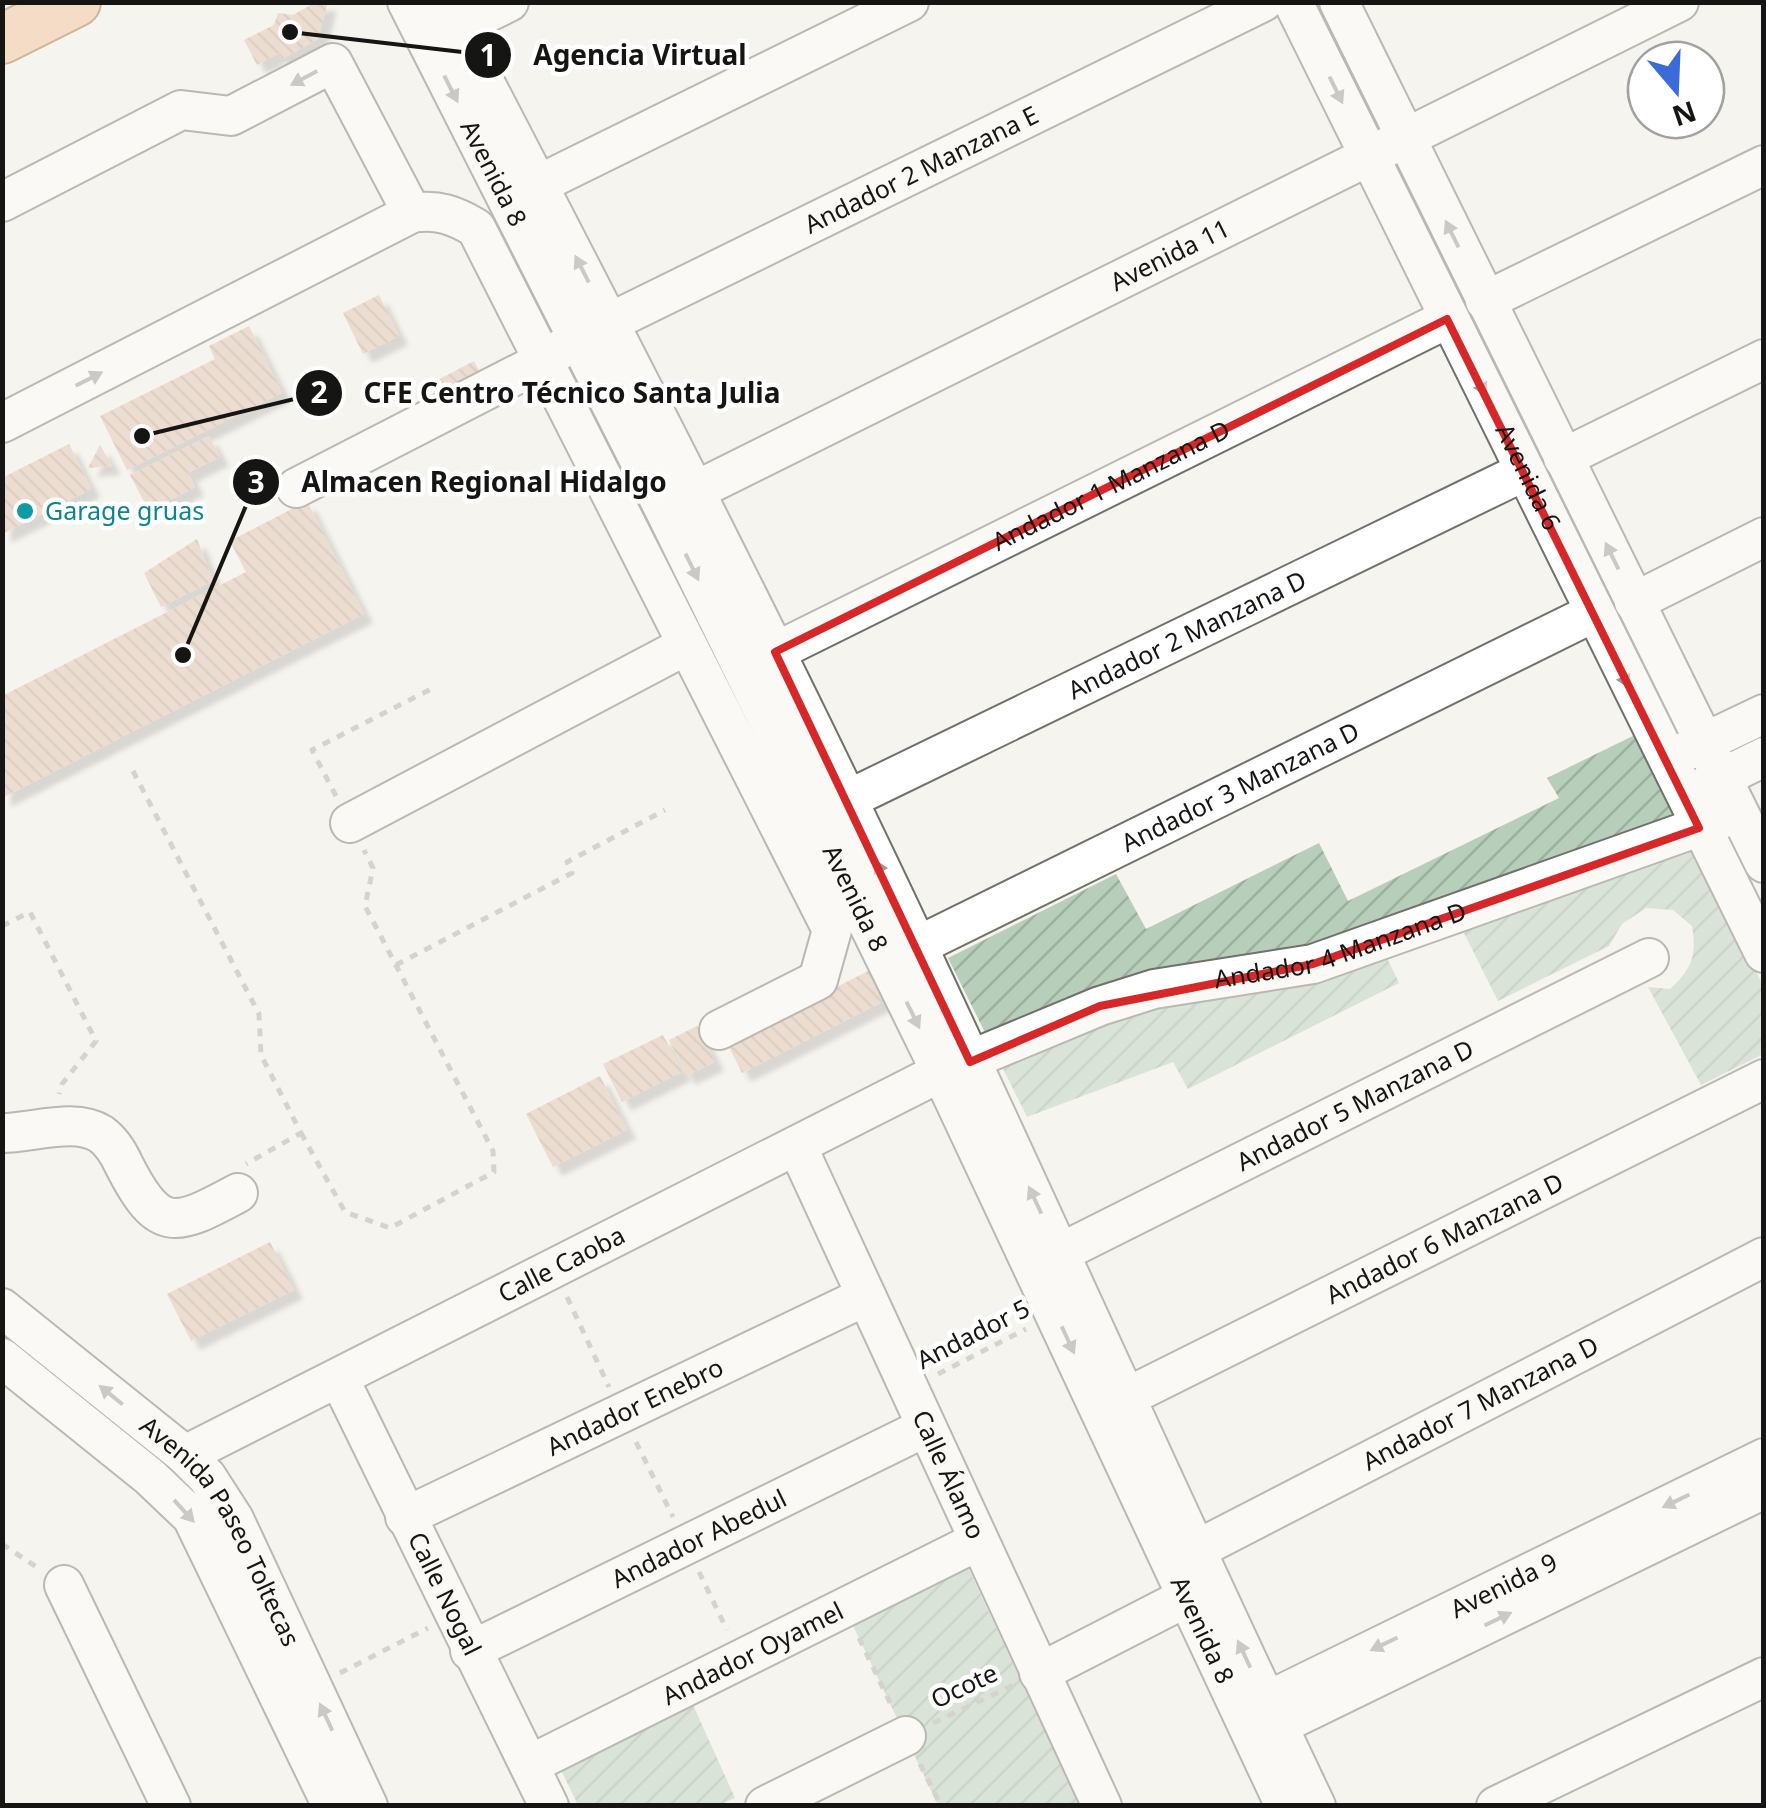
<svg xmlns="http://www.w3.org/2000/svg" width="1766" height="1808" viewBox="0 0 1766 1808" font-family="'Noto Sans',sans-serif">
	<defs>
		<pattern id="garden-furrows" width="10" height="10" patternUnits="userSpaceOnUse" patternTransform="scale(2.5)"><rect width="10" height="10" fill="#b7ceba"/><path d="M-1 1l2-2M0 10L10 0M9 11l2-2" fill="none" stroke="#9cb09f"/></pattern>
		<pattern id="building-back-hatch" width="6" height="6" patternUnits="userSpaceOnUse" patternTransform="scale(2.5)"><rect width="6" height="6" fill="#dfc0ab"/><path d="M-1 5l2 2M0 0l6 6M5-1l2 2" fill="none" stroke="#bea492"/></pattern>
		<filter id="shadow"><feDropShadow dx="9" dy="9" stdDeviation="2.5" flood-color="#0004"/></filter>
	</defs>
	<rect width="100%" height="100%" fill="#f5f4ee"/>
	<!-- garden -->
	<g fill="url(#garden-furrows)">
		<path d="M 1641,732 L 1763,986 L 1763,1054 L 1701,1085 L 1648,987 L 1670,989 C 1692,969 1697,955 1692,926 L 1673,910 L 1646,908 L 1622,924 L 1609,946 L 1498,1001 L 1464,933 L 1386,956 L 1399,983 L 1188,1089 L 1173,1062 L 1027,1117 L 948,958 L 1116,874 L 1146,929 L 1319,843 L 1348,901 L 1559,798 L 1547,778 Z"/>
		<path d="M 965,1561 L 1079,1804 L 1075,1806 L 938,1805 L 848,1615 Z"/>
		<path d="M 689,1696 L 735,1798 L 719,1805 L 578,1805 L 556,1760 Z"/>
	</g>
	<!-- building -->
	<g fill="url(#building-back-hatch)" filter="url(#shadow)">
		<path d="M 316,2 L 328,2 L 318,39 L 282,59 L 279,53 L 257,65 L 244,40 L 274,25 L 278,13 L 293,15 Z"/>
		<path d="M 379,295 L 399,336 L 363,354 L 343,313 Z"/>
		<path d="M 249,326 L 282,393 L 127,470 L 100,416 L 215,359 L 209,346 Z"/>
		<path d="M 474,361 L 480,373 L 437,396 L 430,384 Z"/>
		<path d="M 209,436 L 220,457 L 188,473 L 195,487 L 149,511 L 130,475 Z"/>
		<path d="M 69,444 L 91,489 L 2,534 L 2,478 Z"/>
		<path d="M 100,445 L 112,466 L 88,468 Z"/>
		<path d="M 307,501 L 364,614 L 2,798 L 2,696 L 246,572 L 230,541 Z"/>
		<path d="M 197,539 L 213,581 L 161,607 L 144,573 Z"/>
		<path d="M 870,970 L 886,1000 L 742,1073 L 727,1043 Z"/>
		<path d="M 697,1026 L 715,1062 L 686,1076 L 669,1040 Z"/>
		<path d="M 663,1035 L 682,1072 L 622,1102 L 603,1064 Z"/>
		<path d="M 600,1076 L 627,1130 L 553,1167 L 526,1114 Z"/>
		<path d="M 270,1242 L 294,1290 L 191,1341 L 167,1294 Z"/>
	</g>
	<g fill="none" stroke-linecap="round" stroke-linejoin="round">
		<!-- minor casing -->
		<g stroke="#71706b" stroke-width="42">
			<g id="minor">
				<path id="s1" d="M 407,2 L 663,507 L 941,1072 L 1285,1806"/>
				<path d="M 443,2 C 606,315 768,628 918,947 C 1052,1232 1180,1521 1316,1806"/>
				<path id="s2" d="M 1293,2 L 1764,953"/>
				<path d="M 1339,2 L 1764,863"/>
				<path d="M 456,28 L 509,2"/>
				<path d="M 521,193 L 909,2"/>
				<path d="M 2,202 L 181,110 L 231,116 L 333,63 L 412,213"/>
				<path d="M 1485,301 L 1764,165"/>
				<path d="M 2,423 L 412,213 C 438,209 454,215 476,228 L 832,930 L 818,980 L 719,1030"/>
				<path d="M 1563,458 L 1764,359"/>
				<path id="s3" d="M 296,488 L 543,361 L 578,338 L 1263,2"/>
				<path id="s4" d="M 673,502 L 1679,2"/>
				<path d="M 1634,602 L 1764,537"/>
				<path id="s5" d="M 775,652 L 1447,319"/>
				<path d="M 1680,754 L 1764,714"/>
				<path d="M 1699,789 L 1764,757"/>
				<path id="s6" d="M 847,800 L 1525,471"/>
				<path d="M 350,823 L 687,645"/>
				<path id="s7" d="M 895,957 L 1593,613"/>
				<path d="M 2,1133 C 33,1133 75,1117 101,1134 C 112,1142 119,1154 124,1165 C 159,1234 175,1227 238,1193"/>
				<path id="s8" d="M 797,1146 L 1102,1806"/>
				<path id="s9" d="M 1060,1253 L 1649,958"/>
				<path id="s10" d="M 2,1308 L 185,1455 L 207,1477 L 234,1519 L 368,1806"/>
				<path d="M 2,1358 L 150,1477 L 192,1517 L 332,1806"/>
				<path id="s11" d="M 340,1380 L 549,1806"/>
				<path id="s12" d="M 1127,1397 L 1764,1079"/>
				<path id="s13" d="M 185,1455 L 941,1072 L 1100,1006 L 1154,989 L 1313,964 L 1738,813"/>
				<path id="s14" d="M 405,1517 L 866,1296"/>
				<path id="s15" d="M 1196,1550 L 1764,1257"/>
				<path d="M 64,1585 L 171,1806"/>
				<path id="s16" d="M 470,1651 L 926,1427"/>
				<path d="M 1039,1673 L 1187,1597"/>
				<path id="s17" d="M 1245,1712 L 1764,1458"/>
				<path d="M 1255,1737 L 1764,1489"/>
				<path id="s18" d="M 529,1765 L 978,1541"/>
				<path d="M 765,1806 L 906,1736"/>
				<path d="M 1496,1806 L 1764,1677"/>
			</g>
		</g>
		<!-- major casing -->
		<g stroke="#9f6838" stroke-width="52">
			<path id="major" d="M 2,39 L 76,2"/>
		</g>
		<!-- path -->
		<g stroke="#acaba6" stroke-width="5" stroke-dasharray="8 8" stroke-linecap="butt">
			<path d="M 133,771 L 259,1014 L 261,1055 L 301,1133 L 246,1164"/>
			<path d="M 336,796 L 312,750 L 433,688"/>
			<path d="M 2,926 L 30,912 L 96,1041 L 62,1084 L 59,1094"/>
			<path d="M 396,965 L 572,873 L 567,862 L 665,810"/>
			<path d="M 301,1133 L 345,1212 L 390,1228 L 494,1172 L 493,1151 L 365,906 L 373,868 L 364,850"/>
			<path d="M 567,1297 L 609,1387"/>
			<path d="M 938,1374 L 1026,1329"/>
			<path d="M 636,1442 L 673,1517"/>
			<path d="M 2,1544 L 41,1570"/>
			<path d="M 699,1572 L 727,1630"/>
			<path d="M 859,1638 L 893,1709"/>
			<path d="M 340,1673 L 428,1628"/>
			<path d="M 933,1723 L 1014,1685"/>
			<path d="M 920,1764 L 941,1806"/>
		</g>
		<!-- minor -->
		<use href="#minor" stroke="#fff" stroke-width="38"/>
		<!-- major -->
		<use href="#major" stroke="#f2bf94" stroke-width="48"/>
	</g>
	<!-- one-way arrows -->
	<defs><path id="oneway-solid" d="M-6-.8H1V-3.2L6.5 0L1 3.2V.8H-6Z" transform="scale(2.5)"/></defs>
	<g fill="#969695">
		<use href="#oneway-solid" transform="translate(304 78) rotate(152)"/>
		<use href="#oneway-solid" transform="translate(451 89) rotate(63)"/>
		<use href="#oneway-solid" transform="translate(1336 90) rotate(64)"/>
		<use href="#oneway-solid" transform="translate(1452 234) rotate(-116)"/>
		<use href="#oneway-solid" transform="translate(582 269) rotate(-117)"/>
		<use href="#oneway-solid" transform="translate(89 379) rotate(-27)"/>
		<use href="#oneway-solid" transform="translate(1479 382) rotate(63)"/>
		<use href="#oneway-solid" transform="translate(1612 556) rotate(-116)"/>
		<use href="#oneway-solid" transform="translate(692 567) rotate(64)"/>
		<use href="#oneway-solid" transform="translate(1622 674) rotate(64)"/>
		<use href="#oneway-solid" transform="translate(882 874) rotate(-116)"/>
		<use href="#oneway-solid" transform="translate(913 1015) rotate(64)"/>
		<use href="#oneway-solid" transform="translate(1035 1200) rotate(-115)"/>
		<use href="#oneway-solid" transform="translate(1068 1340) rotate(65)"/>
		<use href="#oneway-solid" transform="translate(111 1395) rotate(-141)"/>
		<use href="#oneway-solid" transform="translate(1676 1501) rotate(154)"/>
		<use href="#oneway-solid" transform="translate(184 1511) rotate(48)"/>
		<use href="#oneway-solid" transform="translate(1498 1619) rotate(-26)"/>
		<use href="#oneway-solid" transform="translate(1384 1644) rotate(154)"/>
		<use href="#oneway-solid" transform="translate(1244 1654) rotate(-115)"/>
		<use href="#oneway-solid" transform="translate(326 1717) rotate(-115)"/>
	</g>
	<!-- marked area -->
	<path d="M0 0H1766V1808H0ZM 1447,319 L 1699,828 L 1313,964 L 1100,1006 L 970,1062 L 775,652 Z" fill="#f5f4ee" fill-opacity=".55" fill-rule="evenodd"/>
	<path fill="none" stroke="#d62828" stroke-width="8" stroke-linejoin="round" d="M 1447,319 L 1699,828 L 1313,964 L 1100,1006 L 970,1062 L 775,652 Z"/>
	<!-- markers -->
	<circle fill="#0f9aa8" stroke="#fff" stroke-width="4" cx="25" cy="511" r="10"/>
	<g text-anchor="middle" stroke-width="9" stroke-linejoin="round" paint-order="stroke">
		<!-- street labels -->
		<g font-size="25" fill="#151513" stroke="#fff">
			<text dy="9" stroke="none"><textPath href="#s3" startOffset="702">Andador 2 Manzana E</textPath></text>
			<text dy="9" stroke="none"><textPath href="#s1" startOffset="192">Avenida 8</textPath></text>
			<text dy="9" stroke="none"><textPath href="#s4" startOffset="555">Avenida 11</textPath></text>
			<text dy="9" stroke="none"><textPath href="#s2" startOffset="530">Avenida 6</textPath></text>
			<text dy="9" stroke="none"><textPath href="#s5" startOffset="375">Andador 1 Manzana D</textPath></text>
			<text dy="9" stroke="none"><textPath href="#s6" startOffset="378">Andador 2 Manzana D</textPath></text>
			<text dy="9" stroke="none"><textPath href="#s7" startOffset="385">Andador 3 Manzana D</textPath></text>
			<text dy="9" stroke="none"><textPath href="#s1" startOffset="1002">Avenida 8</textPath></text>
			<text dy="9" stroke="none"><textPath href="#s13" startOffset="1268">Andador 4 Manzana D</textPath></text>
			<text dy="9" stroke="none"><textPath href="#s9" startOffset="330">Andador 5 Manzana D</textPath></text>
			<text dy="9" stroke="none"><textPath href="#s12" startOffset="355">Andador 6 Manzana D</textPath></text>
			<text dy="9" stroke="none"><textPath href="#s13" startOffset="422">Calle Caoba</textPath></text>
			<text transform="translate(973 1334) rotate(-27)" y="9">Andador 5</text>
			<text dy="9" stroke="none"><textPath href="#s15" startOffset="320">Andador 7 Manzana D</textPath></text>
			<text dy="9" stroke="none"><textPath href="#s14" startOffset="255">Andador Enebro</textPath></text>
			<text dy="9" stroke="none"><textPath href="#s8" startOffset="362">Calle Álamo</textPath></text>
			<text dy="9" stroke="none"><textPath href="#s10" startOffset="318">Avenida Paseo Toltecas</textPath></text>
			<text dy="9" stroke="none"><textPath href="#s16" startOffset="255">Andador Abedul</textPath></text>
			<text dy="9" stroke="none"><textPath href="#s17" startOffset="288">Avenida 9</textPath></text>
			<text dy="9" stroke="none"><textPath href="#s11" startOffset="238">Calle Nogal</textPath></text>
			<text dy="9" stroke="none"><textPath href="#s1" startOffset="1812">Avenida 8</textPath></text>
			<text dy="9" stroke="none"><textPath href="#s18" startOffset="250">Andador Oyamel</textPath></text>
			<text transform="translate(964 1686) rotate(-25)" y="9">Ocote</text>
		</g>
		<!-- culture labels -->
		<g font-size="25" fill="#0d838f" stroke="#fff" text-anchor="start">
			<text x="45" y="520">Garage gruas</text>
		</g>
	</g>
	<!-- callouts -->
	<path fill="none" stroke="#151513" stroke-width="4" d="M290 32L488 55M142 436L319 393M183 655L256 482"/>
	<g fill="#151513" stroke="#fff" stroke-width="4">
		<circle cx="290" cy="32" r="10"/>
		<circle cx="142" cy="436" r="10"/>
		<circle cx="183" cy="655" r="10"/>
		<circle cx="488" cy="55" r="25"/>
		<circle cx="319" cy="393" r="25"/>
		<circle cx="256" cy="482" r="25"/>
	</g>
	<g font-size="30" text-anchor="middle" font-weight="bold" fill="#fff">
		<text x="488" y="66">1</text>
		<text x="319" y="403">2</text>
		<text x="256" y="493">3</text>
	</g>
	<g font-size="28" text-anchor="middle" font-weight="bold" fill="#151513" stroke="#fff" stroke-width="9" stroke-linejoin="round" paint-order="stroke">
		<text x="640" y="65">Agencia Virtual</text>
		<text x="572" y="403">CFE Centro Técnico Santa Julia</text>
		<text x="484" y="492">Almacen Regional Hidalgo</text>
	</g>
	<!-- border -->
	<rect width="1766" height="1808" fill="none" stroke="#151513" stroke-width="10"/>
	<!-- north arrow -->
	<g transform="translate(1676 90) rotate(161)"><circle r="48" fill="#ffffff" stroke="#a1a1a1" stroke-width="2.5"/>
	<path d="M0-8L18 38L0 25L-18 38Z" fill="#3a6bdb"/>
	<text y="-15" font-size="28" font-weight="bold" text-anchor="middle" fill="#151513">N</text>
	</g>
</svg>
